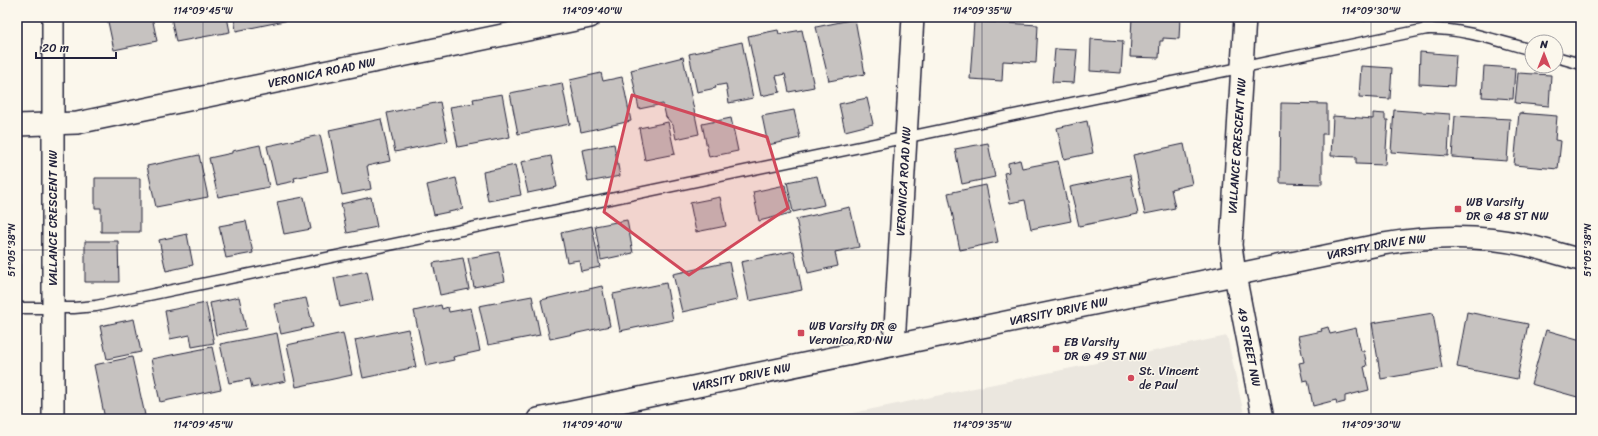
<svg xmlns="http://www.w3.org/2000/svg" width="1598" height="436" viewBox="0 0 1598 436" font-family="Sriracha,sans-serif">
	<rect width="100%" height="100%" fill="#fbf7ec"/>
	<filter id="ink" filterUnits="userSpaceOnUse"><feTurbulence type="fractalNoise" baseFrequency=".025" numOctaves="2"/><feDisplacementMap in="SourceGraphic" scale="8" xChannelSelector="R" yChannelSelector="G"/><feConvolveMatrix kernelMatrix="1 2 1 2 8 2 1 2 1" color-interpolation-filters="sRGB"/></filter>
	<g filter="url(#ink)">
		<!-- built -->
		<path fill="#ebe7df" d="M 1227,336 L 1245,419 L 824,419 Z"/>
		<!-- building -->
		<g fill="#c6c2c0" stroke="#22223b">
			<path d="M 107,17 L 152,17 L 157,41 L 114,50 Z"/>
			<path d="M 171,17 L 227,17 L 230,32 L 176,42 Z"/>
			<path d="M 234,17 L 289,17 L 289,20 L 236,31 Z"/>
			<path d="M 1132,17 L 1180,17 L 1179,39 L 1163,38 L 1163,41 L 1160,41 L 1159,58 L 1130,57 Z"/>
			<path d="M 1322,17 L 1366,17 L 1366,21 Z"/>
			<path d="M 855,19 L 865,74 L 829,81 L 816,27 Z"/>
			<path d="M 974,21 L 1038,25 L 1036,63 L 1003,61 L 1002,81 L 970,79 Z"/>
			<path d="M 778,30 L 779,34 L 802,30 L 814,87 L 789,92 L 785,74 L 776,76 L 780,92 L 761,96 L 748,36 Z"/>
			<path d="M 1091,39 L 1123,41 L 1121,73 L 1090,71 Z"/>
			<path d="M 742,42 L 753,98 L 729,103 L 726,84 L 715,86 L 716,88 L 697,92 L 689,54 Z"/>
			<path d="M 1055,49 L 1077,50 L 1074,83 L 1052,82 Z"/>
			<path d="M 1420,52 L 1456,55 L 1454,86 L 1419,84 Z"/>
			<path d="M 683,57 L 699,134 L 676,139 L 673,125 L 666,117 L 663,104 L 639,109 L 631,70 Z"/>
			<path d="M 1361,66 L 1392,68 L 1390,99 L 1359,97 Z"/>
			<path d="M 1484,66 L 1515,68 L 1513,99 L 1482,97 Z"/>
			<path d="M 601,73 L 603,81 L 622,77 L 631,121 L 581,132 L 570,80 Z"/>
			<path d="M 1518,73 L 1551,75 L 1549,106 L 1515,103 Z"/>
			<path d="M 562,83 L 570,124 L 518,134 L 510,93 Z"/>
			<path d="M 502,94 L 510,137 L 458,147 L 450,107 L 474,103 L 473,99 Z"/>
			<path d="M 867,98 L 873,124 L 845,131 L 839,104 Z"/>
			<path d="M 440,102 L 448,141 L 395,152 L 387,113 Z"/>
			<path d="M 1281,103 L 1327,104 L 1327,134 L 1322,134 L 1322,184 L 1280,183 Z"/>
			<path d="M 794,110 L 800,138 L 768,145 L 762,116 Z"/>
			<path d="M 1394,110 L 1450,114 L 1448,156 L 1391,152 Z"/>
			<path d="M 1373,113 L 1385,114 L 1385,120 L 1388,120 L 1385,165 L 1356,164 L 1356,157 L 1331,156 L 1333,116 L 1373,119 Z"/>
			<path d="M 1519,113 L 1557,116 L 1555,140 L 1561,141 L 1558,169 L 1514,165 Z"/>
			<path d="M 1455,116 L 1510,119 L 1507,161 L 1452,157 Z"/>
			<path d="M 731,118 L 738,151 L 709,157 L 702,124 Z"/>
			<path d="M 381,119 L 390,161 L 367,166 L 371,189 L 342,195 L 329,130 Z"/>
			<path d="M 1087,121 L 1093,153 L 1064,159 L 1057,128 Z"/>
			<path d="M 668,122 L 675,154 L 645,160 L 639,128 Z"/>
			<path d="M 320,135 L 328,171 L 294,178 L 295,181 L 276,185 L 267,146 Z"/>
			<path d="M 988,143 L 995,177 L 962,184 L 955,149 Z"/>
			<path d="M 614,144 L 620,176 L 588,182 L 582,150 Z"/>
			<path d="M 1184,144 L 1192,184 L 1171,189 L 1175,208 L 1145,214 L 1133,155 Z"/>
			<path d="M 260,145 L 269,187 L 218,197 L 209,158 L 232,153 L 232,151 Z"/>
			<path d="M 199,155 L 208,197 L 156,207 L 147,166 Z"/>
			<path d="M 551,156 L 557,187 L 528,193 L 521,162 Z"/>
			<path d="M 1020,160 L 1022,168 L 1058,161 L 1071,221 L 1031,229 L 1025,200 L 1010,203 L 1004,173 L 1009,172 L 1008,163 Z"/>
			<path d="M 515,165 L 521,195 L 488,201 L 483,172 Z"/>
			<path d="M 1130,175 L 1138,214 L 1079,226 L 1070,187 Z"/>
			<path d="M 817,176 L 824,205 L 793,212 L 787,182 Z"/>
			<path d="M 95,178 L 140,178 L 140,232 L 101,232 L 101,208 L 95,208 Z"/>
			<path d="M 456,178 L 463,209 L 434,215 L 427,185 Z"/>
			<path d="M 785,185 L 791,213 L 759,221 L 753,192 Z"/>
			<path d="M 986,185 L 998,242 L 960,250 L 948,193 Z"/>
			<path d="M 304,197 L 311,229 L 284,234 L 277,202 Z"/>
			<path d="M 371,197 L 377,227 L 347,233 L 341,204 Z"/>
			<path d="M 720,197 L 726,226 L 696,232 L 690,203 Z"/>
			<path d="M 850,207 L 859,247 L 835,252 L 838,266 L 808,273 L 796,219 Z"/>
			<path d="M 627,220 L 633,253 L 601,260 L 595,226 Z"/>
			<path d="M 246,221 L 253,253 L 226,258 L 219,226 Z"/>
			<path d="M 592,226 L 600,267 L 581,271 L 579,260 L 567,262 L 561,233 Z"/>
			<path d="M 187,234 L 193,265 L 166,271 L 159,240 Z"/>
			<path d="M 85,241 L 118,241 L 119,282 L 85,282 Z"/>
			<path d="M 794,251 L 802,290 L 749,301 L 741,262 Z"/>
			<rect x="17" y="252" width="3" height="29"/>
			<path d="M 499,252 L 505,281 L 474,287 L 468,258 Z"/>
			<path d="M 463,258 L 469,289 L 440,295 L 433,263 Z"/>
			<path d="M 729,262 L 737,300 L 682,312 L 673,274 Z"/>
			<path d="M 367,271 L 373,300 L 340,307 L 334,278 Z"/>
			<path d="M 666,283 L 673,320 L 620,331 L 613,294 Z"/>
			<path d="M 602,286 L 610,326 L 550,339 L 541,300 Z"/>
			<path d="M 532,296 L 540,335 L 488,345 L 479,306 Z"/>
			<path d="M 239,297 L 246,329 L 216,335 L 210,303 Z"/>
			<path d="M 306,298 L 313,327 L 281,334 L 274,304 Z"/>
			<path d="M 206,303 L 214,343 L 192,347 L 190,335 L 170,339 L 165,311 Z"/>
			<path d="M 441,305 L 442,309 L 448,307 L 449,312 L 471,308 L 480,351 L 453,357 L 454,360 L 426,366 L 414,311 Z"/>
			<path d="M 1467,312 L 1528,324 L 1517,379 L 1457,367 Z"/>
			<path d="M 1433,313 L 1442,368 L 1381,379 L 1372,323 Z"/>
			<path d="M 134,319 L 141,352 L 107,359 L 100,326 Z"/>
			<path d="M 1328,327 L 1330,334 L 1356,328 L 1361,351 L 1364,351 L 1367,366 L 1364,367 L 1369,390 L 1345,396 L 1345,402 L 1337,404 L 1336,400 L 1313,406 L 1308,380 L 1303,381 L 1299,363 L 1304,362 L 1298,336 L 1322,331 L 1321,329 Z"/>
			<path d="M 408,329 L 416,367 L 363,378 L 355,340 Z"/>
			<path d="M 1546,330 L 1581,340 L 1581,398 L 1531,384 Z"/>
			<path d="M 277,333 L 286,381 L 252,388 L 250,379 L 229,383 L 220,344 Z"/>
			<path d="M 343,333 L 352,375 L 296,387 L 287,345 Z"/>
			<path d="M 212,347 L 221,389 L 160,402 L 151,359 Z"/>
			<path d="M 132,357 L 145,415 L 126,419 L 105,419 L 94,365 Z"/>
		</g>
		<g fill="none" stroke-linecap="round" stroke-linejoin="round">
			<!-- lane casing -->
			<g stroke="#22223b" stroke-width="13">
				<g id="lane">
					<path d="M 1427,29 L 1428,17"/>
					<path d="M 1556,57 L 1581,64"/>
					<path d="M 17,308 L 74,308 L 96,306 L 1427,29 C 1463,28 1498,41 1532,50"/>
				</g>
			</g>
			<!-- street casing -->
			<g stroke="#22223b" stroke-width="24">
				<g id="street">
					<path id="s1" d="M 1245,17 L 1231,245 L 1235,275 L 1263,419"/>
					<path id="s2" d="M 17,125 L 77,123 L 590,17"/>
					<path id="s3" d="M 894,345 L 913,17"/>
					<path d="M 53,419 L 53,17"/>
					<path id="s4" d="M 538,419 L 1383,244 C 1430,236 1478,234 1525,245 C 1544,249 1562,255 1581,260"/>
				</g>
			</g>
			<!-- lane -->
			<use href="#lane" stroke="#fbf7ec" stroke-width="10"/>
			<!-- street -->
			<use href="#street" stroke="#fbf7ec" stroke-width="21"/>
		</g>
	</g>
	<!-- marked area -->
	<path fill="#d1495b" fill-opacity="0.2" stroke="#d1495b" stroke-width="3" stroke-linejoin="round" d="M 632,95 L 767,137 L 788,208 L 689,275 L 604,212 Z"/>
	<!-- ticks -->
	<path fill="none" stroke="#22223b" stroke-width="1" stroke-opacity="0.45" d="M 203,17 L 203,419M 592,17 L 592,419M 982,17 L 982,419M 1371,17 L 1371,419M 17,250 L 1581,250"/>
	<!-- markers -->
	<g fill="#d1495b" stroke="#fbf7ec" stroke-width="1.5">
		<rect x="1454" y="205" width="8" height="8" rx="2"/>
		<rect x="797" y="329" width="8" height="8" rx="2"/>
		<rect x="1052" y="345" width="8" height="8" rx="2"/>
		<circle cx="1131" cy="378" r="4"/>
	</g>
	<g text-anchor="middle" stroke-width="3" stroke-linejoin="round" paint-order="stroke">
		<!-- street labels -->
		<g font-size="12" fill="#22223b" stroke="#fbf7ec">
			<text dy="4" stroke="none"><textPath href="#s2" startOffset="310">VERONICA ROAD NW</textPath></text>
			<text transform="translate(1237 146) rotate(-86)" y="4">VALLANCE CRESCENT NW</text>
			<text dy="4" stroke="none"><textPath href="#s3" startOffset="164">VERONICA ROAD NW</textPath></text>
			<text transform="translate(53 218) rotate(-90)" y="4">VALLANCE CRESCENT NW</text>
			<text dy="4" stroke="none"><textPath href="#s4" startOffset="856">VARSITY DRIVE NW</textPath></text>
			<text dy="4" stroke="none"><textPath href="#s4" startOffset="532">VARSITY DRIVE NW</textPath></text>
			<text dy="4" stroke="none"><textPath href="#s1" startOffset="332">49 STREET NW</textPath></text>
			<text dy="4" stroke="none"><textPath href="#s4" startOffset="208">VARSITY DRIVE NW</textPath></text>
		</g>
		<!-- poi labels -->
		<g font-size="12" fill="#22223b" stroke="#fbf7ec" text-anchor="start">
			<text x="1466" y="206">WB Varsity<tspan x="1466" dy="14">DR @ 48 ST NW</tspan></text>
			<text x="809" y="330">WB Varsity DR @<tspan x="809" dy="14">Veronica RD NW</tspan></text>
			<text x="1064" y="346">EB Varsity<tspan x="1064" dy="14">DR @ 49 ST NW</tspan></text>
			<text x="1139" y="375">St. Vincent<tspan x="1139" dy="14">de Paul</tspan></text>
		</g>
	</g>
	<!-- margin -->
	<rect width="1598" height="436" fill="none" stroke="#fbf7ec" stroke-width="44"/>
	<!-- north arrow -->
	<g transform="translate(1544 54)"><circle r="19" fill="#fbf7ec" stroke="#a4a2a5"/>
	<path d="M0-3L7 15L0 10L-7 15Z" fill="#d1495b"/>
	<text y="-6" font-size="11" font-weight="bold" text-anchor="middle" fill="#22223b">N</text>
	</g>
	<!-- scale -->
	<path d="M36 52v6h80v-6" fill="none" stroke="#22223b" stroke-width="2"/>
	<text x="42" y="52" font-size="12" fill="#22223b" stroke="#fbf7ec" stroke-width="3" paint-order="stroke">20 m</text>
	<rect x="22" y="22" width="1554" height="392" fill="none" stroke="#22223b" stroke-width="1.5"/>
	<g font-size="10" text-anchor="middle" fill="#22223b">
		<text x="203" y="14">114°09'45"W</text>
		<text x="592" y="14">114°09'40"W</text>
		<text x="982" y="14">114°09'35"W</text>
		<text x="1371" y="14">114°09'30"W</text>
		<text transform="translate(11 250) rotate(-90)" y="4">51°05'38"N</text>
		<text transform="translate(1587 250) rotate(-90)" y="4">51°05'38"N</text>
		<text x="203" y="428">114°09'45"W</text>
		<text x="592" y="428">114°09'40"W</text>
		<text x="982" y="428">114°09'35"W</text>
		<text x="1371" y="428">114°09'30"W</text>
	</g>
</svg>
